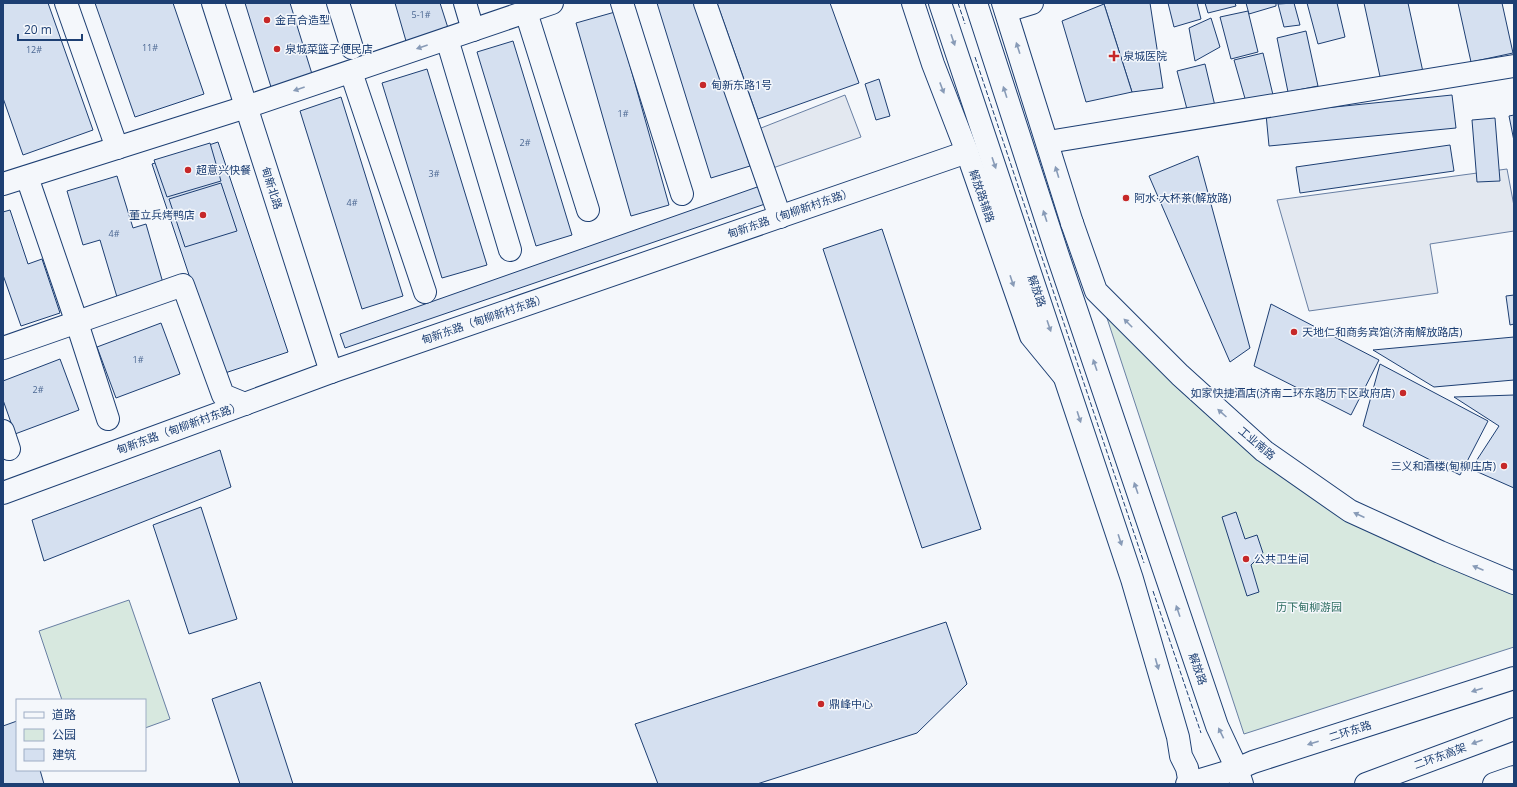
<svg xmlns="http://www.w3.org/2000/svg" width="1517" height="787" viewBox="0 0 1517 787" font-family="'Open Sans','Noto Sans SC',sans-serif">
	<rect width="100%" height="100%" fill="#f4f7fb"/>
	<!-- green -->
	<g fill="#d7e8df" stroke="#687fa3">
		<path d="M 1104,309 L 1262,454 L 1514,587 L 1514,647 L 1244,734 Z"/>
		<path d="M 129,600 L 170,719 L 145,728 L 145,700 L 62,700 L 39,631 Z"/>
	</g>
	<!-- parking -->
	<g fill="#e3e8f0" stroke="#687fa3">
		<path d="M 845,95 L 861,137 L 770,169 L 756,130 Z"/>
		<path d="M 1507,169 L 1514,206 L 1514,231 L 1430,244 L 1438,293 L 1309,311 L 1277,200 Z"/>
	</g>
	<!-- building -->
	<g fill="#d5e0f0" stroke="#1d3f73">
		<path d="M 3,3 L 48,3 L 93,130 L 23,155 L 3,98 Z"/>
		<path d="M 95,3 L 173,3 L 204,94 L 135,117 Z"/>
		<path d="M 245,3 L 290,3 L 312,74 L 271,87 Z"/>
		<path d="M 395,3 L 440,3 L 448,28 L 406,41 Z"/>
		<path d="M 657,3 L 699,3 L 750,166 L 711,178 Z"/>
		<path d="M 717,3 L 830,3 L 859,83 L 758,119 Z"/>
		<path d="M 1107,3 L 1150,3 L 1163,88 L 1132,92 L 1104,4 Z"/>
		<path d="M 1168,3 L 1197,3 L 1201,19 L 1174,27 Z"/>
		<path d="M 1205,3 L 1235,3 L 1236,6 L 1208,13 Z"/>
		<path d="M 1246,3 L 1276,3 L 1276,6 L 1249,14 Z"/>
		<path d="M 1294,3 L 1300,25 L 1284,27 L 1278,4 Z"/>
		<path d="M 1307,3 L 1337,3 L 1345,37 L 1318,44 Z"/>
		<path d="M 1364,3 L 1408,3 L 1423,72 L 1381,81 Z"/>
		<path d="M 1458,3 L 1502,3 L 1513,53 L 1471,62 Z"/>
		<path d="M 1104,4 L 1132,92 L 1086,102 L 1062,21 Z"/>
		<path d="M 1248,11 L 1258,52 L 1231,59 L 1220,17 Z"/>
		<path d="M 615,12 L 669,205 L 631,216 L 576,23 Z"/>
		<path d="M 1211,18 L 1220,47 L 1195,61 L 1189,28 Z"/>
		<path d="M 1306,31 L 1318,86 L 1288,92 L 1277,38 Z"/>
		<path d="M 513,41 L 572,235 L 536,246 L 477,52 Z"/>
		<path d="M 1263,53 L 1273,95 L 1246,102 L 1234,60 Z"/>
		<path d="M 1205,64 L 1215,106 L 1188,113 L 1177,71 Z"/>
		<path d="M 427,69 L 487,265 L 442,278 L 382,83 Z"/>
		<path d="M 879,79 L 890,116 L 876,120 L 865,84 Z"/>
		<path d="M 1452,95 L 1456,128 L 1269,146 L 1266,114 Z"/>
		<path d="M 341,97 L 403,296 L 362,309 L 300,111 Z"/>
		<path d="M 1514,115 L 1514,141 L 1509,116 Z"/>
		<path d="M 1495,118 L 1500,181 L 1477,182 L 1472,120 Z"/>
		<path d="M 218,142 L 288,352 L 222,374 L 152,164 Z"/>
		<path d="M 210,143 L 221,181 L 167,197 L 154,160 Z"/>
		<path d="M 1450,145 L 1454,171 L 1300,193 L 1296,167 Z"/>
		<path d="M 1198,156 L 1250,348 L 1230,362 L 1149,176 Z"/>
		<path d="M 117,176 L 133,228 L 146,224 L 163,283 L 117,297 L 100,240 L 83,245 L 67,191 Z"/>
		<path d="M 221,183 L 237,231 L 185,247 L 169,199 Z"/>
		<path d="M 760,186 L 765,204 L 345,348 L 340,334 Z"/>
		<path d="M 10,210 L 28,264 L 42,259 L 60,313 L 21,326 L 3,275 L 3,212 Z"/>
		<path d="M 882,229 L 981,529 L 922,548 L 823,249 Z"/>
		<path d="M 1514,295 L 1514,324 L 1510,325 L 1506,296 Z"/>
		<path d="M 1271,304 L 1379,360 L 1351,415 L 1254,366 Z"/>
		<path d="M 161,323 L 180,374 L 116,398 L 97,347 Z"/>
		<path d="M 1514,337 L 1514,380 L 1434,387 L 1373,350 Z"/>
		<path d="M 60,359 L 79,410 L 15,434 L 3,400 L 3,381 Z"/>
		<path d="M 1380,364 L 1488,421 L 1460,475 L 1363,426 Z"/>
		<path d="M 1514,395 L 1514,488 L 1471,469 L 1499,426 L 1454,397 Z"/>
		<path d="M 220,450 L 231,487 L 44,561 L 32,520 Z"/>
		<path d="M 201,507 L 237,619 L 189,634 L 153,525 Z"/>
		<path d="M 1236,512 L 1245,539 L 1257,535 L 1263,553 L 1251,565 L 1259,592 L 1247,596 L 1222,517 Z"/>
		<path d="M 946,622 L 967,684 L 917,733 L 757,784 L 658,784 L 635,724 Z"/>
		<path d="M 260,682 L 293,784 L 240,784 L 212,699 Z"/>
		<path d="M 17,721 L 17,770 L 40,770 L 44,784 L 3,784 L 3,726 Z"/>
	</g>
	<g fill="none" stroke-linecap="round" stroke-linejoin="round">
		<!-- minor casing -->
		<g stroke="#1d3f73" stroke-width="24">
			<g id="minor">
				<path d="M 66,3 L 117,148"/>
				<path d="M 213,3 L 331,372"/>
				<path d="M 338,3 L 352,48"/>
				<path d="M 465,3 L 473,30"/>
				<path d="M 622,3 L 682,194"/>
				<path d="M 705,3 L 780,217"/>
				<path d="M 913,3 L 933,64 L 967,152 L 1031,336 L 1063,375"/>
				<path d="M 1003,3 L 1072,223"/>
				<path d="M 1006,11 L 1032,3"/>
				<path d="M 526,12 L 588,210"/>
				<path d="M 447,39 L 510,250"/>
				<path d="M 351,72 L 425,292"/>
				<path d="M 1048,142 L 1514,66"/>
				<path d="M 27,177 L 77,323 L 108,419"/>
				<path d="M 3,184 L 246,107 L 552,3"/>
				<path d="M 3,348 L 183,285 L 223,395 L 245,404"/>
				<path d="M 3,431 L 9,449"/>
				<path d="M 3,493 L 331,372 L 967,152"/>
			</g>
		</g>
		<!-- major casing -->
		<g stroke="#1d3f73" stroke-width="24">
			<g id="major">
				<path d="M 940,3 L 1132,579 L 1178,737 L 1181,756 L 1187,768 L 1190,784"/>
				<path d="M 976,3 L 1057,253 L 1217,726 L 1237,769 L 1242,784"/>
				<path d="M 1072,223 L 1096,291 L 1180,375 L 1264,451 L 1350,511 L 1440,552 L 1514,583"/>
			</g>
		</g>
		<!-- highway casing -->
		<g stroke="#1d3f73" stroke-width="24">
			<g id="highway">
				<path d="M 1187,784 L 1237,769 L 1253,762 L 1514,678"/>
				<path d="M 1366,784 L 1514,729"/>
				<path d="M 1494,784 L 1514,777"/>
			</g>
		</g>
		<!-- minor -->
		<use href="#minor" stroke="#f4f7fb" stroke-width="22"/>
		<!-- major -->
		<use href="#major" stroke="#f4f7fb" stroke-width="22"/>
		<!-- highway -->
		<use href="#highway" stroke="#f4f7fb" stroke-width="22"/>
		<!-- fence -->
		<g stroke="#1d3f73" stroke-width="1" stroke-dasharray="5 2" stroke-linecap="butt">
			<path d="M 958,3 L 965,24"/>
			<path d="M 975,57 L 1144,563"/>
			<path d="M 1153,591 L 1201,733"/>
		</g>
	</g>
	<!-- one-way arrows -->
	<defs><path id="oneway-solid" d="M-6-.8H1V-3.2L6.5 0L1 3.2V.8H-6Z"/></defs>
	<g fill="#889bb7">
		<use href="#oneway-solid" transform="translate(953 40) rotate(71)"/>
		<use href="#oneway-solid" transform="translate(422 47) rotate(161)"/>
		<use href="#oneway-solid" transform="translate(1018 48) rotate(-108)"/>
		<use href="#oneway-solid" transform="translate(942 88) rotate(69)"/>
		<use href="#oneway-solid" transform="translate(299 89) rotate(161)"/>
		<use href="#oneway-solid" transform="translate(1005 92) rotate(-108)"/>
		<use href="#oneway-solid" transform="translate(994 163) rotate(71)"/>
		<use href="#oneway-solid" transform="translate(1057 172) rotate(-107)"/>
		<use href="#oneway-solid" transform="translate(1045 216) rotate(-108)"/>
		<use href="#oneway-solid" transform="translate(1012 281) rotate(71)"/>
		<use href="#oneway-solid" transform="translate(1128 323) rotate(-135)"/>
		<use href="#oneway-solid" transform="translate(1049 326) rotate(71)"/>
		<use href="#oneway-solid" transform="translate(1095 365) rotate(-109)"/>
		<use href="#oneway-solid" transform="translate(1222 413) rotate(-138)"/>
		<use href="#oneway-solid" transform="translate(1079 417) rotate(72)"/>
		<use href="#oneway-solid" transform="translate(1136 488) rotate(-109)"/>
		<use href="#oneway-solid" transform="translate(1359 515) rotate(-156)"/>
		<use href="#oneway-solid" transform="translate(1120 540) rotate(72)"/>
		<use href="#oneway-solid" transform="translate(1478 568) rotate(-157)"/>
		<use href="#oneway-solid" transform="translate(1178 611) rotate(-109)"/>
		<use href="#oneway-solid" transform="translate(1157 664) rotate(74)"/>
		<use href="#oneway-solid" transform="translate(1477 690) rotate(162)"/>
		<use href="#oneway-solid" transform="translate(1221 733) rotate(-116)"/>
		<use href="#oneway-solid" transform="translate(1477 742) rotate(160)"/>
		<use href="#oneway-solid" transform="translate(1313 743) rotate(162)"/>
	</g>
	<!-- markers -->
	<g fill="#c62828" stroke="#f4f7fb" stroke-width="1.5">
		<circle cx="267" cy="20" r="4"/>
		<circle cx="277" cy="49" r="4"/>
		<path d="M1112 50h4v4h4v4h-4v4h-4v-4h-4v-4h4z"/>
		<circle cx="703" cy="85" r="4"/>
		<circle cx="188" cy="170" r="4"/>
		<circle cx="1126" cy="198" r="4"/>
		<circle cx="203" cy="215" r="4"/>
		<circle cx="1294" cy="332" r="4"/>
		<circle cx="1403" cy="393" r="4"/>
		<circle cx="1504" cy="466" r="4"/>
		<circle cx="1246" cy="559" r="4"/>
		<circle cx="821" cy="704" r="4"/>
	</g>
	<g text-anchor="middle" stroke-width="3" stroke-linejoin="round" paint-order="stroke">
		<!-- number labels -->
		<g font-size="9" fill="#4b6792">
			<text x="421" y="18">5-1#</text>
			<text x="150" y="51">11#</text>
			<text x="34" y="53">12#</text>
			<text x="623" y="117">1#</text>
			<text x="525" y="146">2#</text>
			<text x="434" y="177">3#</text>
			<text x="352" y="206">4#</text>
			<text x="114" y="237">4#</text>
			<text x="138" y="363">1#</text>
			<text x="38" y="393">2#</text>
		</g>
		<!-- poi labels -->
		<g font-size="11" fill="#1d3f73" stroke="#f4f7fb" text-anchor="start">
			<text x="275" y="24">金百合造型</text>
			<text x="285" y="53">泉城菜篮子便民店</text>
			<text x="1123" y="60">泉城医院</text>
			<text x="711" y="89">甸新东路1号</text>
			<text x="196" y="174">超意兴快餐</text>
			<text x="1134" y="202">阿水·大杯茶(解放路)</text>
			<text x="195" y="219" text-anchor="end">董立兵烤鸭店</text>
			<text x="1302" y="336">天地仁和商务宾馆(济南解放路店)</text>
			<text x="1395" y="397" text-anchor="end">如家快捷酒店(济南二环东路历下区政府店)</text>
			<text x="1496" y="470" text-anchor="end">三义和酒楼(甸柳庄店)</text>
			<text x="1254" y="563">公共卫生间</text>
			<text x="829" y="708">鼎峰中心</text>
		</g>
		<!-- street labels -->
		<g font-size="11" fill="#1d3f73" stroke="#f4f7fb">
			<text transform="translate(272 188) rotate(72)" y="4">甸新北路</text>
			<text transform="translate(982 196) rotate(71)" y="4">解放路辅路</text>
			<text transform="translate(790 213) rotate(-19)" y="4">甸新东路（甸柳新村东路）</text>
			<text transform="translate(1037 291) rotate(71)" y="4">解放路</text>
			<text transform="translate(484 319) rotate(-19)" y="4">甸新东路（甸柳新村东路）</text>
			<text transform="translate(179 428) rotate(-20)" y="4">甸新东路（甸柳新村东路）</text>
			<text transform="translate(1257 443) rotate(40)" y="4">工业南路</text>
			<text transform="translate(1198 669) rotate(71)" y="4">解放路</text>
			<text transform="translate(1350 731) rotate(-18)" y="4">二环东路</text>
			<text transform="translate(1440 756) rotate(-20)" y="4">二环东高架</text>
		</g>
		<!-- park labels -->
		<g font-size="11" fill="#2c6c60" stroke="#f4f7fb">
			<text x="1309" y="611">历下甸柳游园</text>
		</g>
	</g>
	<!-- border -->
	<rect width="1517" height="787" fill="none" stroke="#1d3f73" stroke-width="8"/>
	<!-- legend -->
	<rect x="16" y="699" width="130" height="72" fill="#f4f7fb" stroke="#9eadc5"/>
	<rect x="24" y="712" width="20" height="6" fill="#f4f7fb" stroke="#9eadc5"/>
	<text x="52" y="719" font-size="12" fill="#1d3f73">道路</text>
	<rect x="24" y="729" width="20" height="12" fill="#d7e8df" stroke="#9eadc5"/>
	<text x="52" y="739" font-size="12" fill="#1d3f73">公园</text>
	<rect x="24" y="749" width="20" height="12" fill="#d5e0f0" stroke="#9eadc5"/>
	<text x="52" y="759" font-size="12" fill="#1d3f73">建筑</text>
	<!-- scale -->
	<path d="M18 34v6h64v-6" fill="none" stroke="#1d3f73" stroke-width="2"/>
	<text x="24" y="34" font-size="12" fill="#1d3f73" stroke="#f4f7fb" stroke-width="3" paint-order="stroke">20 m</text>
</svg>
